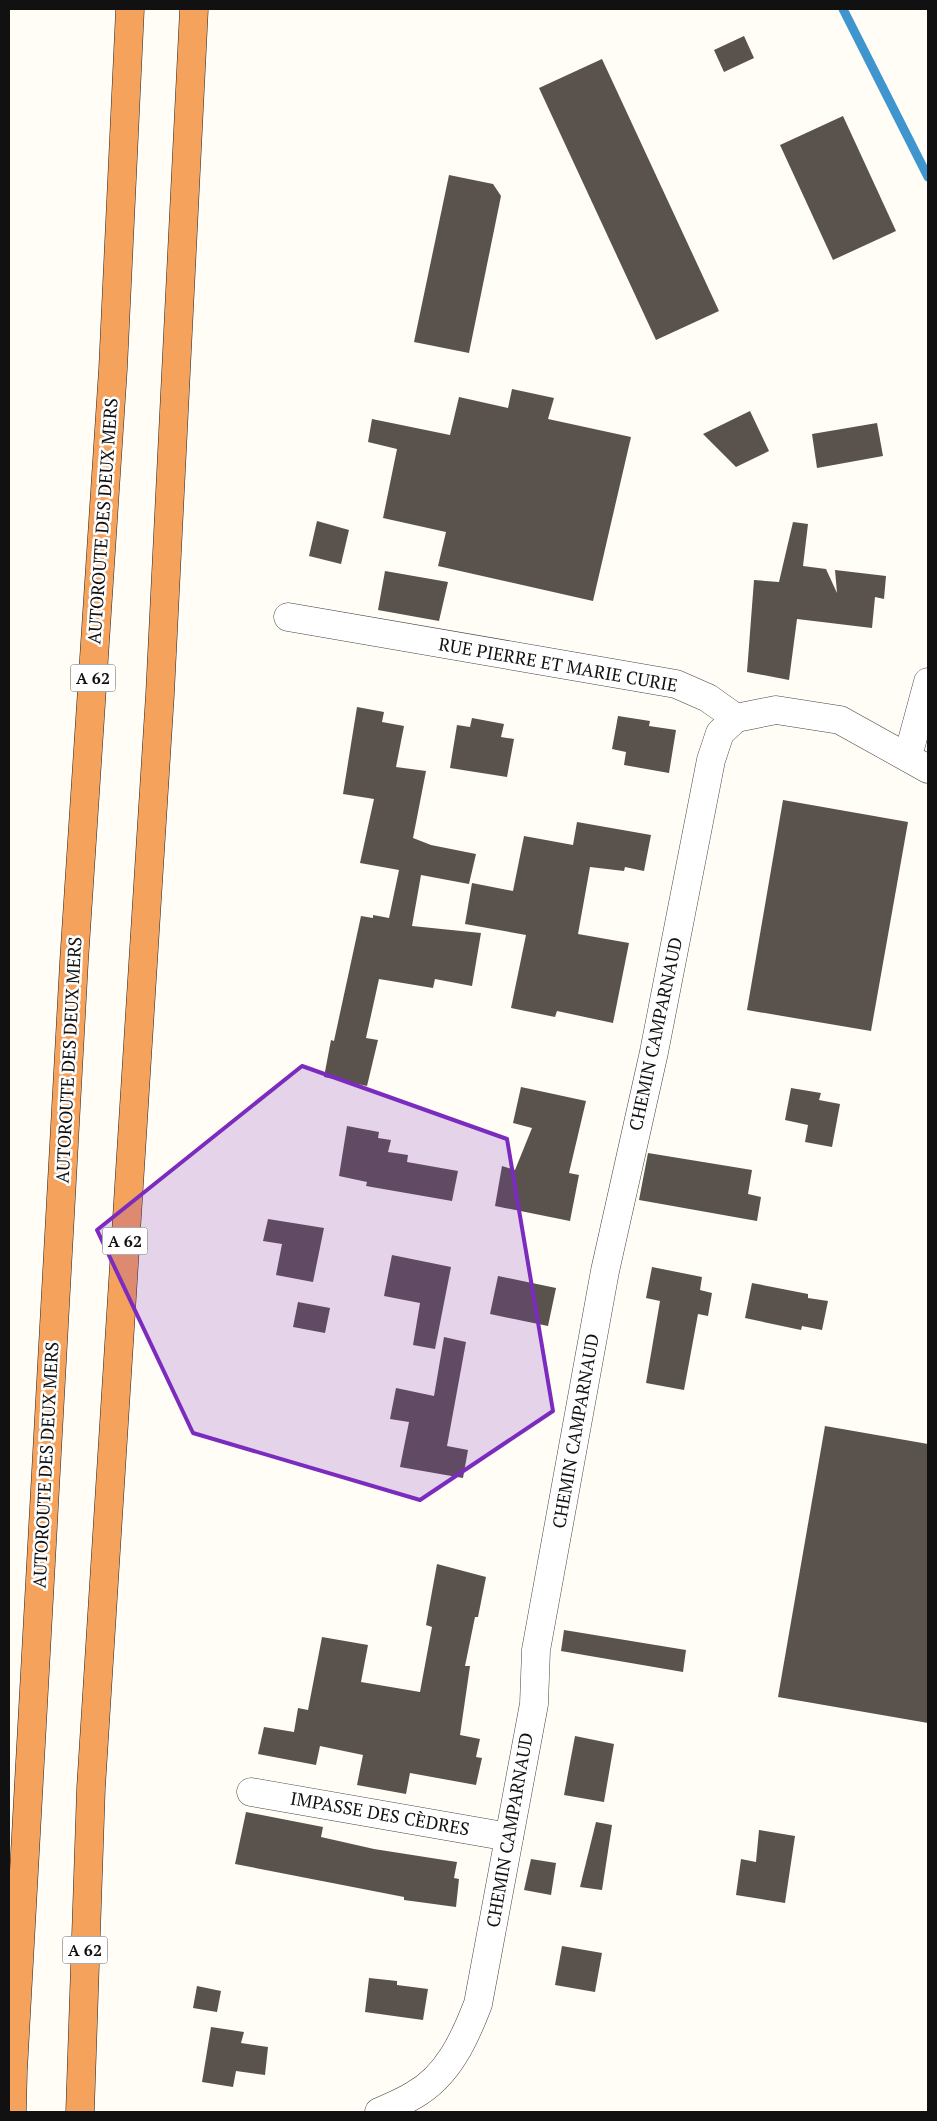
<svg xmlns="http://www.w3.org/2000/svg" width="937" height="2121" viewBox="0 0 937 2121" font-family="'PT Serif',serif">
	<rect width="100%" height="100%" fill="#fffdf5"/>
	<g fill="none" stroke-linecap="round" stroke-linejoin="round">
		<!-- stream -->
		<path stroke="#3f96cf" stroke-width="9" d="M 843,9 L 928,177"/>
	</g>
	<!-- building -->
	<g fill="#5a524d">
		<path d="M 744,36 L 754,58 L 724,72 L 714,50 Z"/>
		<path d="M 602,59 L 719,311 L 656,340 L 539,88 Z"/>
		<path d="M 843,116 L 896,231 L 833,260 L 780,145 Z"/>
		<path d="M 449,175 L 493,184 L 501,196 L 469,353 L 414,342 Z"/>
		<path d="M 512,389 L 554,398 L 548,419 L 631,437 L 593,601 L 438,566 L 446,532 L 383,518 L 397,449 L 368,442 L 372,419 L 450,435 L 459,397 L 508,408 Z"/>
		<path d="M 750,411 L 769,451 L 736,467 L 703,434 Z"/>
		<path d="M 877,423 L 883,456 L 817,468 L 812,434 Z"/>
		<path d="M 317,521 L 349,530 L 341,564 L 309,556 Z"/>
		<path d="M 793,522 L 808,524 L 803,566 L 826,569 L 837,593 L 835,570 L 886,576 L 884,599 L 875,597 L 872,628 L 797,619 L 789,680 L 747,672 L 754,580 L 779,582 Z"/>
		<path d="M 385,571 L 448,582 L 439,621 L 378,610 Z"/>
		<path d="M 357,707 L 384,712 L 382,722 L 404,726 L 396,767 L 426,771 L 413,838 L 431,845 L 476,854 L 469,884 L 421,875 L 412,926 L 481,933 L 472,986 L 435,979 L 433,988 L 379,979 L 366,1038 L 378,1040 L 367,1086 L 324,1077 L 331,1040 L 334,1041 L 361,916 L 373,918 L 373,915 L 389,918 L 399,870 L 360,863 L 374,799 L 343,794 Z"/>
		<path d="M 618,716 L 650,721 L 649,726 L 676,730 L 669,773 L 624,765 L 626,752 L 612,749 Z"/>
		<path d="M 472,718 L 504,724 L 501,737 L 514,739 L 507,777 L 450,768 L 457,725 L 470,727 Z"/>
		<path d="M 783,800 L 908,822 L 871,1031 L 747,1010 Z"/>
		<path d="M 577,822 L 651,835 L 644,871 L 625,867 L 624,871 L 590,867 L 578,934 L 629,943 L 613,1023 L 557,1011 L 555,1017 L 511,1008 L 526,935 L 465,924 L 472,883 L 513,891 L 524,836 L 573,845 Z"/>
		<path d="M 521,1087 L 586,1101 L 569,1173 L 579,1175 L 570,1221 L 495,1206 L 502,1166 L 515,1170 L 532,1128 L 513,1123 Z"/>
		<path d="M 791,1088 L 821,1093 L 819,1100 L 840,1104 L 832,1147 L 805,1142 L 808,1125 L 785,1120 Z"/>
		<path d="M 347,1126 L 379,1132 L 378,1138 L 391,1140 L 388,1152 L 408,1155 L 407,1162 L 458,1171 L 452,1201 L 366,1186 L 367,1182 L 339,1176 Z"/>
		<path d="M 648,1153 L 752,1170 L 748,1194 L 761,1197 L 757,1221 L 639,1200 Z"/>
		<path d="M 268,1219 L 324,1228 L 313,1282 L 276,1275 L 282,1244 L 263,1241 Z"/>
		<path d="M 392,1255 L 451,1267 L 435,1349 L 413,1345 L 420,1303 L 384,1296 Z"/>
		<path d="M 652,1267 L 702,1277 L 700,1290 L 712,1293 L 708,1316 L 698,1314 L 684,1390 L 646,1383 L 660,1301 L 646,1298 Z"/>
		<path d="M 498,1276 L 556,1288 L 548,1326 L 490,1314 Z"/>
		<path d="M 752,1283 L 808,1294 L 808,1298 L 828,1301 L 822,1330 L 802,1326 L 801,1330 L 745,1318 Z"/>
		<path d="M 298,1302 L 330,1308 L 325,1333 L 293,1327 Z"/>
		<path d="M 444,1337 L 466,1342 L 447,1446 L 468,1450 L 463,1478 L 400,1467 L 409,1422 L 390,1419 L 396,1388 L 434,1396 Z"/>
		<path d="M 825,1426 L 928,1444 L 928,1723 L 778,1697 Z"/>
		<path d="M 437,1564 L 486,1577 L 478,1617 L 475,1617 L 465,1666 L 470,1666 L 460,1735 L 480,1739 L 476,1757 L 482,1758 L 476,1785 L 410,1773 L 406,1794 L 357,1785 L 363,1755 L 320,1746 L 316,1765 L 258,1754 L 264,1727 L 294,1732 L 298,1708 L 308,1710 L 322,1637 L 368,1645 L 361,1682 L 420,1692 L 432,1627 L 426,1625 Z"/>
		<path d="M 564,1630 L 686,1650 L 683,1672 L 561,1651 Z"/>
		<path d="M 575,1736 L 614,1744 L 604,1802 L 564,1795 Z"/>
		<path d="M 246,1812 L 323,1827 L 321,1837 L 374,1849 L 457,1862 L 454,1878 L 459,1879 L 456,1907 L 404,1900 L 404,1897 L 235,1864 Z"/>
		<path d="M 596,1822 L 612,1825 L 602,1890 L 580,1887 Z"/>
		<path d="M 759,1830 L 795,1836 L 785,1903 L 736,1895 L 741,1859 L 756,1862 Z"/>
		<path d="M 531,1859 L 556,1863 L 551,1895 L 524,1890 Z"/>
		<path d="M 562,1946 L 602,1953 L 595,1992 L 555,1985 Z"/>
		<path d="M 369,1978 L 397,1981 L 397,1985 L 428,1989 L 423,2020 L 365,2012 Z"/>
		<path d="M 197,1986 L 221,1991 L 217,2012 L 193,2008 Z"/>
		<path d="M 211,2027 L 244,2032 L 241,2043 L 268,2047 L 265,2075 L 236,2071 L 233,2087 L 202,2082 Z"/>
	</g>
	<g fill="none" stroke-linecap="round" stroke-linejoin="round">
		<!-- minor casing -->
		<g stroke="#444" stroke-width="29">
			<g id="minor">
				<path d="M 288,617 L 676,684 L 708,698 L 736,718 L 776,710 L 840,720 L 928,769"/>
				<path d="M 908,756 L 928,682"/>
				<path d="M 251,1792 L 509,1837"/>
				<path d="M 379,2112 C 390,2107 403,2102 414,2095 C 448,2076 465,2038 478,2004 L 534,1704 L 536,1650 L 605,1271 L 654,1052 L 711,760 L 720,733 L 736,718"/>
			</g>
		</g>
		<!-- motorway casing -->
		<g stroke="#222" stroke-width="29">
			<g id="motorway">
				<path d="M 12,2112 L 13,2071 L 74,962 L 113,369 L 130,9"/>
				<path d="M 80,2112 L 91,1788 L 160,694 L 194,9"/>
			</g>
		</g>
		<!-- minor -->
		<use href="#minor" stroke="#fff" stroke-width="28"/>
		<!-- motorway -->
		<use href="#motorway" stroke="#f5a25d" stroke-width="28"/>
	</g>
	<!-- marked area -->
	<path fill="#7b2cbf" fill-opacity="0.2" stroke="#7b2cbf" stroke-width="4" stroke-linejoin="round" d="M 302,1066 L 507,1139 L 553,1411 L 420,1500 L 193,1433 L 97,1230 Z"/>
	<g text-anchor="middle" stroke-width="5" stroke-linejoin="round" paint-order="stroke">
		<!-- shield labels -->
		<g fill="#fff" stroke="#585858" stroke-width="1">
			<rect x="70.5" y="664.5" width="45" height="27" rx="4"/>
			<rect x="102.5" y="1227.5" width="45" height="27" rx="4"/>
			<rect x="62.5" y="1936.5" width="45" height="27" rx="4"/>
		</g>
		<g font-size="16" font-weight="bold" fill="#111">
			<text x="93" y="684">A 62</text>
			<text x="125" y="1247">A 62</text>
			<text x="85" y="1956">A 62</text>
		</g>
		<!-- street labels -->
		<g font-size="18" fill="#111" stroke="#fff">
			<text transform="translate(103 521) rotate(-86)" y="6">AUTOROUTE DES DEUX MERS</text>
			<text transform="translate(558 665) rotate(10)" y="6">RUE PIERRE ET MARIE CURIE</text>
			<text transform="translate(656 1034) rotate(-78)" y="6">CHEMIN CAMPARNAUD</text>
			<text transform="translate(69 1060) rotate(-87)" y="6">AUTOROUTE DES DEUX MERS</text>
			<text transform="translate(576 1431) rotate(-80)" y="6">CHEMIN CAMPARNAUD</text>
			<text transform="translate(46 1465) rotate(-87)" y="6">AUTOROUTE DES DEUX MERS</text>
			<text transform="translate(380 1814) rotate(10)" y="6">IMPASSE DES CÈDRES</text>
			<text transform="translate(510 1830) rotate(-80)" y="6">CHEMIN CAMPARNAUD</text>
		</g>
	</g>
	<!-- border -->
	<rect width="937" height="2121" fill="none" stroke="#111111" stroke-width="20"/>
</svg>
